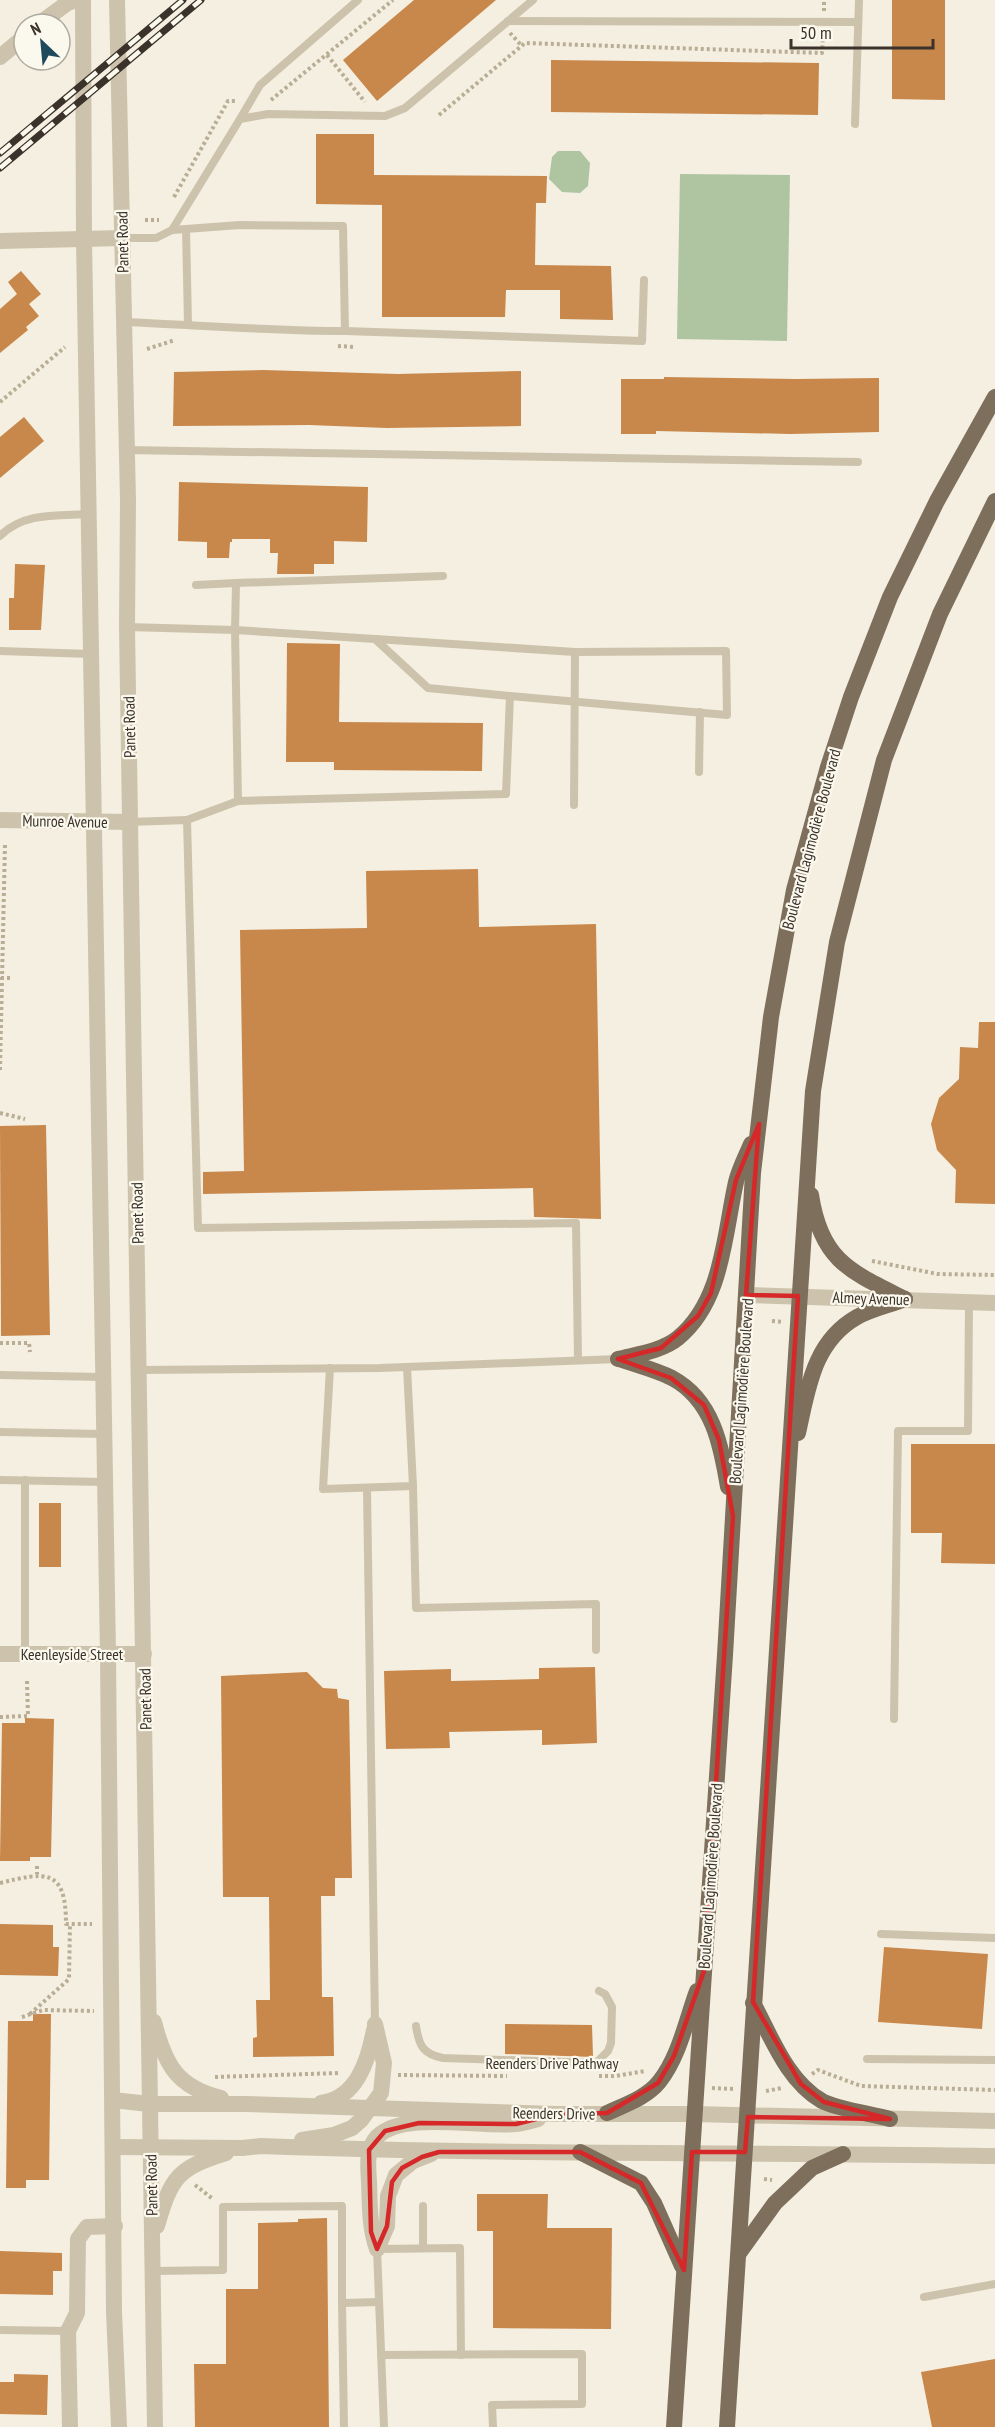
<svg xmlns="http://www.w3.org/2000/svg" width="995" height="2427" viewBox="0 0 995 2427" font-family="'PT Sans Narrow',sans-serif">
	<rect width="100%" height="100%" fill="#f4efe0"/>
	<!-- green -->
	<g fill="#afc4a0">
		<path d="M 558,151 L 580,151 L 590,163 L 588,186 L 580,193 L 562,192 L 549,179 L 552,157 Z"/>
		<path d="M 680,174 L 790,175 L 787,341 L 677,339 Z"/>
	</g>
	<!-- building -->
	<g fill="#c8874b">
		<path d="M 414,0 L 496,0 L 377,101 L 343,60 Z"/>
		<path d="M 892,0 L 945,0 L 945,100 L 892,99 Z"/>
		<path d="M 551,60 L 819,63 L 818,115 L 551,112 Z"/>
		<path d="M 316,134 L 374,134 L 374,175 L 547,176 L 546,203 L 536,203 L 535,265 L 611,266 L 613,320 L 560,319 L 560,290 L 506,290 L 505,317 L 382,317 L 382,205 L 316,204 Z"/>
		<path d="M 21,271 L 41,294 L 29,304 L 39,316 L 26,327 L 28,330 L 0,353 L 0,309 L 17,294 L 8,282 Z"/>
		<path d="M 263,370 L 398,374 L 521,371 L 521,426 L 387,428 L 309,425 L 173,426 L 174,372 Z"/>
		<path d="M 664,377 L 797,379 L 879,378 L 879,432 L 790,434 L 656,431 L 656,434 L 621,434 L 621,379 L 664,379 Z"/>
		<path d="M 24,417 L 44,441 L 0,478 L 0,437 Z"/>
		<path d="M 179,482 L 368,487 L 367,542 L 334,541 L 334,564 L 314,564 L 314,574 L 277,574 L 278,553 L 270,553 L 270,539 L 232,539 L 232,542 L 230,542 L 229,558 L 207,558 L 207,542 L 178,541 Z"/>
		<path d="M 15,564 L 45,565 L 41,630 L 9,630 L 9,598 L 14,598 Z"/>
		<path d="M 287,643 L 340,644 L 339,722 L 483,723 L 482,771 L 334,770 L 334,762 L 286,762 Z"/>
		<path d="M 478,869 L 479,927 L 596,924 L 601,1219 L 534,1217 L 533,1188 L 203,1194 L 203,1172 L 244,1171 L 240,930 L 367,928 L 366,871 Z"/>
		<path d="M 979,1022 L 995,1022 L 995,1204 L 955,1203 L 956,1170 L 937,1150 L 931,1124 L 939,1098 L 959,1079 L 960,1047 L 978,1048 Z"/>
		<path d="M 46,1125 L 50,1335 L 1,1336 L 0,1126 Z"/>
		<path d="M 911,1444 L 995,1444 L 995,1564 L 941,1563 L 942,1533 L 911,1533 Z"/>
		<rect x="39" y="1503" width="22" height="64"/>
		<path d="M 595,1667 L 597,1743 L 542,1745 L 542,1730 L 449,1732 L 450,1748 L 386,1749 L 384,1671 L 451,1669 L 451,1681 L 539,1679 L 539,1668 Z"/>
		<path d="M 307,1672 L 323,1688 L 337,1689 L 338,1698 L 349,1700 L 352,1878 L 335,1878 L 335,1896 L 321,1896 L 322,1997 L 333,1997 L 334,2056 L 253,2057 L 253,2038 L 257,2037 L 256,2000 L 270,2000 L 269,1897 L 223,1897 L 221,1676 Z"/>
		<path d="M 25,1718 L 54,1719 L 51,1857 L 30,1857 L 30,1861 L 0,1861 L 2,1723 L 25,1723 Z"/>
		<path d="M 0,1924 L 53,1925 L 53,1947 L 59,1947 L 58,1976 L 0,1975 Z"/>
		<path d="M 884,1947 L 988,1954 L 982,2029 L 878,2022 Z"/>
		<path d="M 33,2014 L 51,2014 L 49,2180 L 26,2180 L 26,2188 L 6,2188 L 8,2021 L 33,2021 Z"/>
		<path d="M 505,2024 L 592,2025 L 593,2057 L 505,2054 Z"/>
		<path d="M 477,2194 L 548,2194 L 547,2228 L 612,2228 L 611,2329 L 493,2328 L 493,2231 L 477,2231 Z"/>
		<path d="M 327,2218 L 329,2427 L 195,2427 L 194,2364 L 226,2364 L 226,2289 L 258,2289 L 258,2223 L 298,2222 L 298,2219 Z"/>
		<path d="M 0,2251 L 62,2253 L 62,2271 L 53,2271 L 53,2295 L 0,2294 Z"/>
		<path d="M 995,2359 L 995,2427 L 932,2427 L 921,2372 Z"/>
		<path d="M 14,2374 L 48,2375 L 47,2415 L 0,2414 L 0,2382 L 14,2382 Z"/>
	</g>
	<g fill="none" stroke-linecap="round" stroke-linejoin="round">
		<!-- path -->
		<g stroke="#b9ad96" stroke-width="4" stroke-dasharray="3 3" stroke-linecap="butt">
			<path d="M 824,11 L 824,0"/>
			<path d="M 510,33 L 522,46"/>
			<path d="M 327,55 L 365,102"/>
			<path d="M 271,100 L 393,0"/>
			<path d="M 439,115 L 525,43 L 822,53 L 823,34"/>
			<path d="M 174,197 L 228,101 L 236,101"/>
			<path d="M 145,220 L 159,220"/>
			<path d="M 338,346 L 355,347"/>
			<path d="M 147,349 L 175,340"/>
			<path d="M 0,402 L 65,347"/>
			<path d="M 1,978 L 12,978"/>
			<path d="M 0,1070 L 5,844"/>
			<path d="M 0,1113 L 25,1119"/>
			<path d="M 872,1261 L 938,1274 L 995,1275"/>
			<path d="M 772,1321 L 784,1322"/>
			<path d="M 0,1343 L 29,1343 L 30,1352"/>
			<path d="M 0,1717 L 28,1716 L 27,1681"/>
			<path d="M 37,1866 L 37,1874"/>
			<path d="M 0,1883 C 45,1872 66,1867 66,1924 L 92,1924"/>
			<path d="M 30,2014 L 69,1979 L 70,1924"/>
			<path d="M 22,2017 L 43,2010 L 94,2011"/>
			<path d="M 812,2074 L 818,2070 L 861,2086 L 995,2090"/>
			<path d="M 398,2075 L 507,2076"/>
			<path d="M 599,2076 L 616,2076 L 645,2071"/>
			<path d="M 215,2077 L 339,2073"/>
			<path d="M 712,2088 L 734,2089"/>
			<path d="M 766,2091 L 782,2088"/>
			<path d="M 764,2179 L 772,2180"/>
			<path d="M 195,2185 L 213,2199"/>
		</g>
		<!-- service -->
		<g stroke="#cdc3ac" stroke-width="8">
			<path d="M 508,21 L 858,22"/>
			<path d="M 240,119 L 260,85 L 358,0"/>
			<path d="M 855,124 L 859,0"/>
			<path d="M 186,229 L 188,324"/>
			<path d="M 172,230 L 240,119 L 268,114 L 385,116 L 405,108 L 533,0"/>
			<path d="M 122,238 L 156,238 L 172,230 L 240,225 L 343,226 L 345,331 C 271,331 198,325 124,322"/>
			<path d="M 345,331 L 642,341 L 644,280"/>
			<path d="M 126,450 L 858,462"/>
			<path d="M 0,536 C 24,512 57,516 89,514"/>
			<path d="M 236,583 L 443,576"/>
			<path d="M 196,585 L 236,583 L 235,630 L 375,639 L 428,688 L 510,696 L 506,794 L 238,801"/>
			<path d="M 127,627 L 235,630 L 238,801 L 187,820"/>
			<path d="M 376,639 L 575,652 L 726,651 L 727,715 L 510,696"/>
			<path d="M 0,651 L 91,654"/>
			<path d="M 699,772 L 700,712"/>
			<path d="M 574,805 L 575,652"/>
			<path d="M 130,822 L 187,820 L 198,1228 L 576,1223 L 578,1360"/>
			<path d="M 330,1368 L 323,1489 L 413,1486 L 407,1367"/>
			<path d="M 139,1370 L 380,1368 L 618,1359"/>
			<path d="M 0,1375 L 103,1377"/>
			<path d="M 0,1432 L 104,1434"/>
			<path d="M 0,1480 L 105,1482"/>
			<path d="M 413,1486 L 416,1608 L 596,1604 L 596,1650"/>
			<path d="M 367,1489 L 375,2024"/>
			<path d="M 25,1653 L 25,1480"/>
			<path d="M 894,1719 L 898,1431 L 968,1431 L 969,1302"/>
			<path d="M 881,1934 L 995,1938"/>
			<path d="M 416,2026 C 419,2046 423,2054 443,2058 L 596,2063 L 608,2051 L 611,2043 L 612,2007 L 605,1994 L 599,1991"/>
			<path d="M 867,2059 L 995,2060"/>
			<path d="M 423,2248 L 423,2206"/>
			<path d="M 153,2271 L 223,2270 L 223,2207 L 342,2206 L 342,2303 L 379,2302"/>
			<path d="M 924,2297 L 995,2284"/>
			<path d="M 342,2303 L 344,2427"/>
			<path d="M 0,2330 L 68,2331"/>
			<path d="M 381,2355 L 582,2354 L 582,2404 L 492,2405 L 493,2427"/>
			<path d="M 384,2427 L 377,2249 L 460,2248 L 461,2355"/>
		</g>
		<!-- minor -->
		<g stroke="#cdc3ac" stroke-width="16">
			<path d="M 39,24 L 66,4 L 75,0"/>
			<path d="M 0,57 L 24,37"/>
			<path d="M 0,241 L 122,238"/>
			<path d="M 746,1295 L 995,1303"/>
			<path d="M 0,1654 L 144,1654"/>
			<path d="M 70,2427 L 68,2331 L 77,2313 L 78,2239 L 87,2227 L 115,2226"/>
		</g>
		<!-- tertiary -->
		<g stroke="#cdc3ac" stroke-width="16">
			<path d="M 83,0 L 84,240 L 108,1654 L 114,2312 L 119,2427"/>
			<path d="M 117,0 L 128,500 L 127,627 L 155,2427"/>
			<path d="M 0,820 L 130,822"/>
			<path d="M 154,2022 C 165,2065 177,2087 221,2098"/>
			<path d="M 113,2100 L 149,2104 L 245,2104 L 556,2114 L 694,2114 L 995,2121"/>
			<path d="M 321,2103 C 357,2098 368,2061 374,2030"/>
			<path d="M 302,2140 L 334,2135 L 352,2128 L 361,2120 L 381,2093 L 384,2063 L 375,2024"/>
			<path d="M 114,2147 L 242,2148 L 261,2146 C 505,2155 750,2152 995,2156"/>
			<path d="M 157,2226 C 171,2178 177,2168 226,2153"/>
			<path d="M 377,2249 C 369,2227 370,2204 369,2181 C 368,2166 366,2149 377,2137 C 402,2110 481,2128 516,2124 C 523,2123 531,2121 538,2119"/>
			<path d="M 377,2249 L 387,2226 L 388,2196 L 396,2175 L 413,2161 L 431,2154"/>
		</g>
		<!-- primary -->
		<g stroke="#7d6f5c" stroke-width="16">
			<path d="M 811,1195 C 821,1261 851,1272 905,1299"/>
			<path d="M 618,1359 C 638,1354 662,1351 678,1338 C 723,1301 724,1235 736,1182 C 739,1169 746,1156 751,1144"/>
			<path d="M 619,1359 C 636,1365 656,1370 672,1378 C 713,1400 721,1445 728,1487"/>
			<path d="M 798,1433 C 808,1389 813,1342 857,1317 C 871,1309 890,1305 905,1299"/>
			<path d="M 753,2003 C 771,2036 787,2081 822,2101 C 837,2109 872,2114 890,2119"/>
			<path d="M 607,2113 C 624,2105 646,2098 659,2082 C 679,2057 686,2021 697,1991"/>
			<path d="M 580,2152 L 641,2183 L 654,2203 L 682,2266"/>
			<path d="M 739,2253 L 775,2203 L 812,2168 L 843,2154"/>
			<path d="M 674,2427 L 725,1655 L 753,1173 L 771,1017 L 794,890 L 828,767 L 851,697 L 890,597 L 937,501 L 995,397"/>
			<path d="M 727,2427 L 813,1091 L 837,942 L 884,760 L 940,614 L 995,501"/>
		</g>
		<!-- rail casing -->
		<g stroke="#3b332b" stroke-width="7">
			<g id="rail">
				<path d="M 0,153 L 183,0"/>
				<path d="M 0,168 L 201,0"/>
			</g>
		</g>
		<!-- rail -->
		<use href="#rail" stroke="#fbf8ed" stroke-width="4.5" stroke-dasharray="14" stroke-linecap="butt"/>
	</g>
	<!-- marked area -->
	<path fill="none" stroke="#d62828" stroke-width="4.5" stroke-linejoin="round" d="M 759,1124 L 746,1295 L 798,1296 L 753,2002 L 801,2084 L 824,2102 L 890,2119 L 748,2117 L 745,2152 L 692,2152 L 684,2270 L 641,2183 L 580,2152 L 439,2152 L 422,2157 L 402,2168 L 392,2182 L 387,2226 L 377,2249 L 371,2232 L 369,2150 L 385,2131 L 419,2123 L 516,2124 L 556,2114 L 607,2113 L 658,2083 L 674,2056 L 704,1971 L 733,1516 L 719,1440 L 704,1405 L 671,1378 L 618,1359 L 661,1348 L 698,1316 L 711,1293 L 736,1180 Z"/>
	<g text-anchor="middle" stroke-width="4.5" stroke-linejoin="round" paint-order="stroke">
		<!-- street labels -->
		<g font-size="16" fill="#3b332b" stroke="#fbf8ed">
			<text transform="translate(122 242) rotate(-91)" y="6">Panet Road</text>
			<text transform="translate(129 727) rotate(-91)" y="6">Panet Road</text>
			<text transform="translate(65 821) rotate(1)" y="6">Munroe Avenue</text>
			<text transform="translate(811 839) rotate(-75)" y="6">Boulevard Lagimodière Boulevard</text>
			<text transform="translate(137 1213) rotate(-91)" y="6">Panet Road</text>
			<text transform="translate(871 1298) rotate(2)" y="6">Almey Avenue</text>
			<text transform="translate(741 1391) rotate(-86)" y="6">Boulevard Lagimodière Boulevard</text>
			<text x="72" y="1660">Keenleyside Street</text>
			<text transform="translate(145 1699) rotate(-91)" y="6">Panet Road</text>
			<text transform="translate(710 1876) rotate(-86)" y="6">Boulevard Lagimodière Boulevard</text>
			<text x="552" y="2069">Reenders Drive Pathway</text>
			<text transform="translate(554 2113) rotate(1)" y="6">Reenders Drive</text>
			<text transform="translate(151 2185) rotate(-91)" y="6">Panet Road</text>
		</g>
	</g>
	<!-- north arrow -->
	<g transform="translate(42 42) rotate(334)"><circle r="28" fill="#fbf8ed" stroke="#aea99f" stroke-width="1.5"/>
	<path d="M0-4.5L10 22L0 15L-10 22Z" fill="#1f4a5d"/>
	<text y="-9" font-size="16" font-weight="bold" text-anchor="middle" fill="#3b332b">N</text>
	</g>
	<!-- scale -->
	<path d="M791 39v9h142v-9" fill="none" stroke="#3b332b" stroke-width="3"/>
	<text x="800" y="39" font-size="18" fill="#3b332b" stroke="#fbf8ed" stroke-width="4.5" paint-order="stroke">50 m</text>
</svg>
